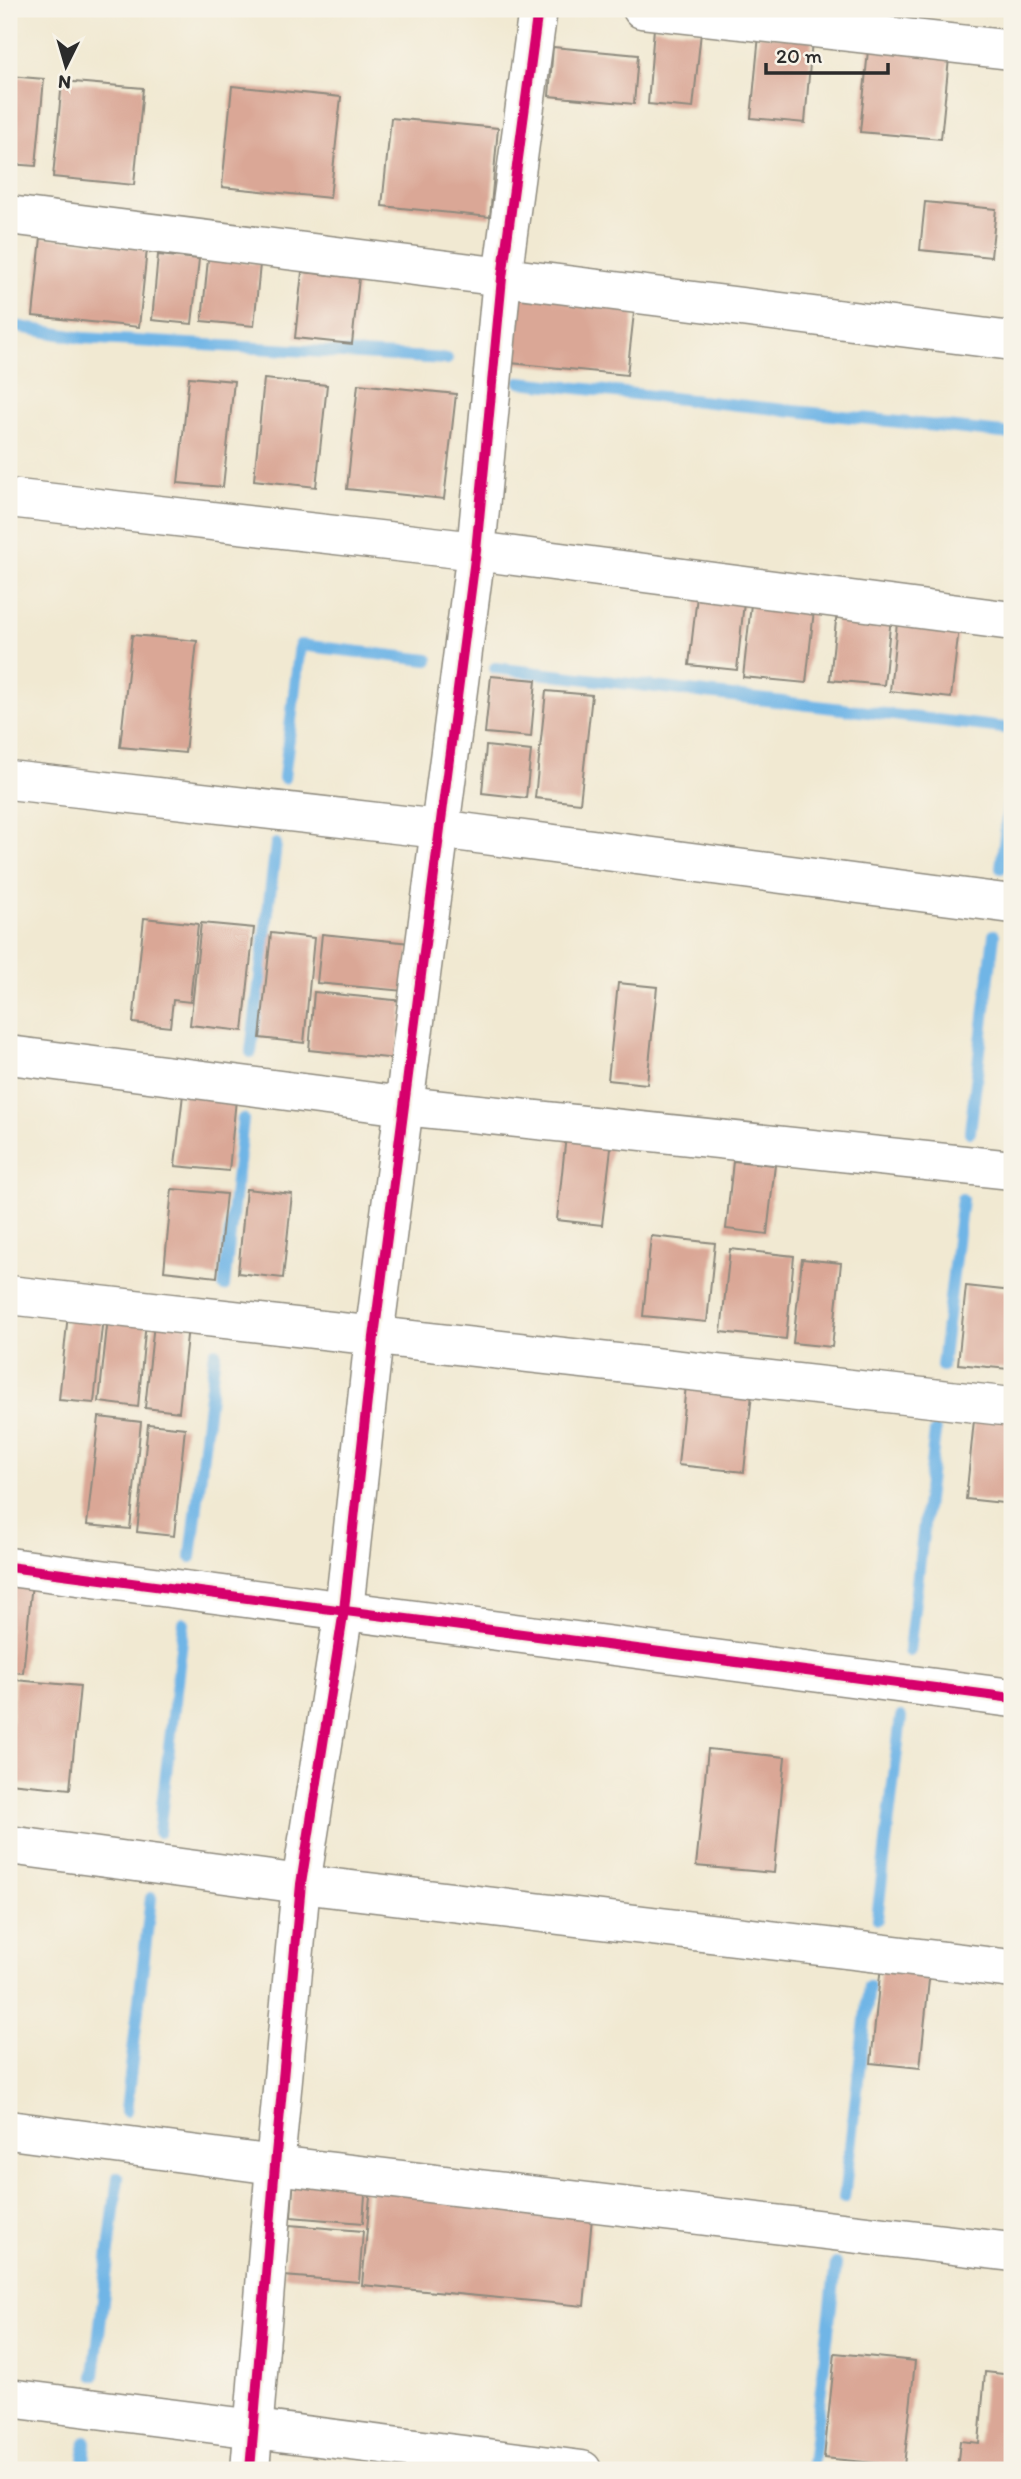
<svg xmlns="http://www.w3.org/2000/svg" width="1021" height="2479" viewBox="0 0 1021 2479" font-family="Itim,sans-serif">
	<rect width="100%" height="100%" fill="#f7f3e8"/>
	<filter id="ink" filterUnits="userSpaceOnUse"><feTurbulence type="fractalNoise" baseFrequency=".0143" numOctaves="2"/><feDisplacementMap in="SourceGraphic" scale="14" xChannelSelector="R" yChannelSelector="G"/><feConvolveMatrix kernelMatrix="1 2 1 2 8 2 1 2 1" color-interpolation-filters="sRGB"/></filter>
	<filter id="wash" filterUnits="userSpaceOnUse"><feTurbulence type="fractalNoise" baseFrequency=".00686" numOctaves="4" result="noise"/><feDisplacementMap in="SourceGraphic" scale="28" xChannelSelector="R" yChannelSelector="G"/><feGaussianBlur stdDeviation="1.57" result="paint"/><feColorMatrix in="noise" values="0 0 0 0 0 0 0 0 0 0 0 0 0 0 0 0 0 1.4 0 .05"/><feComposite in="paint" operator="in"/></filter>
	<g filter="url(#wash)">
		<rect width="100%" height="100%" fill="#f1e9d2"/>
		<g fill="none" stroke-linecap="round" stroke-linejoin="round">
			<!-- stream -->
			<g stroke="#70b5e6" stroke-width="12">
				<path d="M 9,325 L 82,338 L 447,359"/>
				<path d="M 520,382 L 1012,434"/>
				<path d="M 495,668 L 1012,729"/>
				<path d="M 284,778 L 300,645 L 428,660"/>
				<path d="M 1001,868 L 1012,778"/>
				<path d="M 251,1052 L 276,844"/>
				<path d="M 970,1132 L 994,935"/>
				<path d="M 224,1286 L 243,1119"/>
				<path d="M 942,1366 L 962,1199"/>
				<path d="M 191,1557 L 215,1352"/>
				<path d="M 909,1651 L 935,1432"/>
				<path d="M 159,1832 L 184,1623"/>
				<path d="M 877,1919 L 901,1717"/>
				<path d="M 126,2111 L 151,1898"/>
				<path d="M 844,2198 L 869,1986"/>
				<path d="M 94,2375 L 118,2177"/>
				<path d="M 812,2465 L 836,2264"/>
				<path d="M 83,2470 L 86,2442"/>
			</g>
		</g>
		<g id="blocks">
			<!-- building -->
			<g fill="#daa796">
				<path d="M 654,28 L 701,32 L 693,108 L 648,104 Z"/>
				<path d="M 759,35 L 812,40 L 805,123 L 751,118 Z"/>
				<path d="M 869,40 L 950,48 L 941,139 L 860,132 Z"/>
				<path d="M 553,47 L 638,55 L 634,104 L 549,96 Z"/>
				<path d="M 9,76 L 44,79 L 36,166 L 9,164 Z"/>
				<path d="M 62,81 L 143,88 L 134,185 L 53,177 Z"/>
				<path d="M 232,86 L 341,97 L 330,198 L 222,187 Z"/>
				<path d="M 391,118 L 498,128 L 490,217 L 382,206 Z"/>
				<path d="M 925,202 L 996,209 L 991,257 L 920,250 Z"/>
				<path d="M 41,237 L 147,249 L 139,327 L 33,316 Z"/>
				<path d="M 158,255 L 199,259 L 192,324 L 152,320 Z"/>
				<path d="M 208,259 L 260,264 L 254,326 L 202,321 Z"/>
				<path d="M 302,272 L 359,278 L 352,344 L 295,338 Z"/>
				<path d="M 519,283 L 636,295 L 627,375 L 511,363 Z"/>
				<path d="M 189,377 L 234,381 L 223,487 L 178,483 Z"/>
				<path d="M 264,379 L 327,385 L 316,487 L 254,480 Z"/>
				<path d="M 358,384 L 456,394 L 444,499 L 347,489 Z"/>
				<path d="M 698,587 L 745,592 L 737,670 L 689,665 Z"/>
				<path d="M 752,595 L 815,601 L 806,683 L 743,677 Z"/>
				<path d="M 837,611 L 891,617 L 884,685 L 830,680 Z"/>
				<path d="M 898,613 L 960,619 L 951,698 L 890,691 Z"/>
				<path d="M 132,635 L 197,641 L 185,753 L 120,747 Z"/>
				<path d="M 491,676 L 536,680 L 531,737 L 485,733 Z"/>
				<path d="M 546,691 L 592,695 L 580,803 L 535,798 Z"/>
				<path d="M 486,746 L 531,751 L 526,798 L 482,793 Z"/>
				<path d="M 9,833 L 13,833 L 11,854 L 9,854 Z"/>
				<path d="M 144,918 L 198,924 L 190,1002 L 173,1000 L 170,1027 L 133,1023 Z"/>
				<path d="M 201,923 L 254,928 L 243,1031 L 190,1025 Z"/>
				<path d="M 271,933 L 314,938 L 304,1043 L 260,1038 Z"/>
				<path d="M 322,934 L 410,943 L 404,991 L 317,983 Z"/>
				<path d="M 618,983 L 657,987 L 647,1084 L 608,1080 Z"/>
				<path d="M 314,992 L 403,1001 L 397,1059 L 309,1050 Z"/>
				<path d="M 183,1094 L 236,1099 L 229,1171 L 175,1166 Z"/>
				<path d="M 567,1126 L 613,1131 L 602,1225 L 557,1220 Z"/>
				<path d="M 733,1161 L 775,1165 L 767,1234 L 726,1229 Z"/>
				<path d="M 172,1189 L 226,1194 L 217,1277 L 164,1271 Z"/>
				<path d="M 246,1189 L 292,1194 L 283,1278 L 238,1273 Z"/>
				<path d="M 651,1236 L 715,1243 L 707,1322 L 643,1316 Z"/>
				<path d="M 730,1249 L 794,1256 L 786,1339 L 721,1332 Z"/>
				<path d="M 802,1259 L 841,1263 L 832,1347 L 793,1343 Z"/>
				<path d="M 966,1286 L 1012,1291 L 1012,1332 L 1008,1369 L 958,1364 Z"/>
				<path d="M 68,1314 L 103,1317 L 94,1403 L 59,1400 Z"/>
				<path d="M 108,1317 L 146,1321 L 138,1407 L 99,1402 Z"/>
				<path d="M 154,1323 L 188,1326 L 179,1412 L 145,1408 Z"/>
				<path d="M 687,1375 L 753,1383 L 744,1472 L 678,1465 Z"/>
				<path d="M 975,1410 L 1012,1414 L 1012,1504 L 966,1499 Z"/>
				<path d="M 99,1417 L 141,1422 L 130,1529 L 87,1525 Z"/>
				<path d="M 148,1424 L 185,1428 L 174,1536 L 137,1532 Z"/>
				<path d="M 9,1571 L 33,1573 L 23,1673 L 9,1672 Z"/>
				<path d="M 9,1675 L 13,1675 L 11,1694 L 9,1694 Z"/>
				<path d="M 15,1680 L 80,1686 L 70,1789 L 9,1783 L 9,1751 Z"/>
				<path d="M 708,1749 L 785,1757 L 774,1873 L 696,1866 Z"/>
				<path d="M 881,1965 L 930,1970 L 920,2068 L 871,2063 Z"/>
				<path d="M 294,2175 L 366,2181 L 363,2223 L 291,2217 Z"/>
				<path d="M 371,2185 L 593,2206 L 584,2306 L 362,2285 Z"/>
				<path d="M 289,2225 L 363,2231 L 359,2282 L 284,2276 Z"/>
				<path d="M 835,2353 L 915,2361 L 904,2466 L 824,2458 Z"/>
				<path d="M 985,2372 L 1012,2375 L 1012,2462 L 1010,2462 L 1009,2470 L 957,2470 L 960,2441 L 979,2443 Z"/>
			</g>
		</g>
	</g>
	<g filter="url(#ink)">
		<use href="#blocks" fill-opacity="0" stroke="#8e8a7e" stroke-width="2"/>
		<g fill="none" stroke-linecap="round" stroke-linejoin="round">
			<!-- street casing -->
			<g stroke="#8e8a7e" stroke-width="41">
				<g id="street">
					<path d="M 642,9 L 1012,50"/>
					<path d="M 9,215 L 1012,341"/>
					<path d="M 9,498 L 476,551 L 1012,621"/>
					<path d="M 9,780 L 439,829 L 1012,904"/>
					<path d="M 9,1055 L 404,1106 L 1012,1170"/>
					<path d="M 9,1295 L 1012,1407"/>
					<path d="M 9,1567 L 1012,1698"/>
					<path d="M 9,1845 L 301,1884 L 1012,1969"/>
					<path d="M 9,2130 L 275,2165 L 1012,2252"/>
					<path d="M 9,2398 L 582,2470"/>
					<path d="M 250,2470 L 275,2165 L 301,1884 L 344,1610 L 374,1337 L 476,551 L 502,278 L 538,9"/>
				</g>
			</g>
			<!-- street -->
			<use href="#street" stroke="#fff" stroke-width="38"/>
			<!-- cycleway casing -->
			<g stroke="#f7f3e8" stroke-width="15">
				<g id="cycleway">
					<path d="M 9,1567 L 1012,1698"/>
					<path d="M 250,2470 L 275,2165 L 301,1884 L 344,1610 L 374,1337 L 476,551 L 502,278 L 538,9"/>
				</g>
			</g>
			<!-- cycleway -->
			<use href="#cycleway" stroke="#d6006c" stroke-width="10"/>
		</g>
	</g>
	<!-- margin -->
	<rect width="1021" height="2479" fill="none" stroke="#f7f3e8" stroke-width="35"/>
	<!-- north arrow -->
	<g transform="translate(66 66) rotate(185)" stroke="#f7f3e8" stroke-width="5" paint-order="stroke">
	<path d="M0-5L12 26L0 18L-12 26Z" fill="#2b2b2b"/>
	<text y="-10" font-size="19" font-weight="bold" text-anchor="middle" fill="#2b2b2b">N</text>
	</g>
	<!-- scale -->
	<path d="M766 63v10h122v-10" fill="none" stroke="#2b2b2b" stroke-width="3.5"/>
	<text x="776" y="63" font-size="21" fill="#2b2b2b" stroke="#f7f3e8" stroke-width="5" paint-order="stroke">20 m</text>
</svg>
